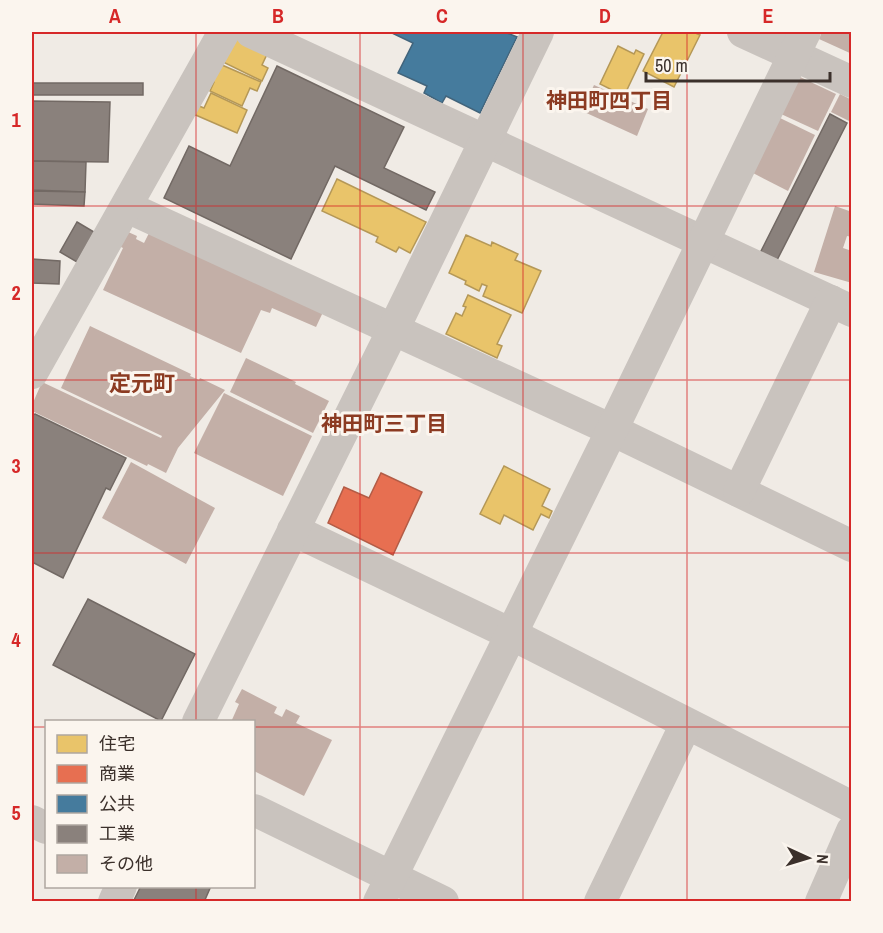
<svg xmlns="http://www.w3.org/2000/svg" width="883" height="933" viewBox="0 0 883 933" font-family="'Archivo Narrow','Noto Sans JP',sans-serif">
	<rect width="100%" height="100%" fill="#f0ebe5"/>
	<!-- homes -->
	<g fill="#e9c46a" stroke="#b59857" stroke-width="1.5">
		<path d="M 663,32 L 693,32 L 700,35 L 674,87 L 643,71 Z"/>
		<path d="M 237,34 L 269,50 L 262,65 L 268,68 L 262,81 L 223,62 Z"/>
		<path d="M 618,46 L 634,54 L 636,50 L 644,54 L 624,96 L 600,84 Z"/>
		<path d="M 222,65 L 261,82 L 257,91 L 250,88 L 242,106 L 210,91 L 214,82 L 212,81 Z"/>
		<path d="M 211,93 L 247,110 L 237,133 L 191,113 L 194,104 L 204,108 Z"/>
		<path d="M 337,179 L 426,222 L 410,253 L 399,247 L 396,252 L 376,242 L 378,237 L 322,211 Z"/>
		<path d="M 466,235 L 491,246 L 492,242 L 518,254 L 515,260 L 541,271 L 522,313 L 483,296 L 487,286 L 482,284 L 479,291 L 465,284 L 466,281 L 449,273 Z"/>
		<path d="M 468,295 L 511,315 L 497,344 L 502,346 L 497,358 L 446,334 L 456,313 L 462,316 L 466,307 L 463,306 Z"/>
		<path d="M 504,466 L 550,489 L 542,506 L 552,511 L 549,518 L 541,514 L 533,530 L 504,515 L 500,524 L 480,514 Z"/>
	</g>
	<!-- shops -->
	<path fill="#e76f51" stroke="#b35c46" stroke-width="1.5" d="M 381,473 L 422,492 L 393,555 L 328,523 L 344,487 L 369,498 Z"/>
	<!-- public -->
	<path fill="#457b9d" stroke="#42647b" stroke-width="1.5" d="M 390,32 L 505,32 L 517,37 L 480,113 L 446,96 L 442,103 L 424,93 L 427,86 L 398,73 L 413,43 Z"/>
	<!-- industry -->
	<g fill="#8a817c" stroke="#726964" stroke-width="1.5">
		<path d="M 277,66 L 404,127 L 384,168 L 435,192 L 426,210 L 335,166 L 291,259 L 164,198 L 189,146 L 230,166 Z"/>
		<rect x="32" y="83" width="111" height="12"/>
		<path d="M 32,101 L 110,102 L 108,162 L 32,161 Z"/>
		<path d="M 830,114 L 847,123 L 774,266 L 758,257 Z"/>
		<path d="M 32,161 L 86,162 L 85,192 L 32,190 Z"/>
		<path d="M 32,191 L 85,192 L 84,206 L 32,204 Z"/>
		<path d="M 77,222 L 94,232 L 77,262 L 60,252 Z"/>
		<path d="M 32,259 L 60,261 L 59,284 L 32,283 Z"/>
		<path d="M 35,414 L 126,458 L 110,490 L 106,488 L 63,578 L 32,562 L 32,415 Z"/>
		<path d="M 88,599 L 195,654 L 161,721 L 53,665 Z"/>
		<path d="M 141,886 L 211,886 L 204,902 L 133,902 Z"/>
	</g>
	<!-- building -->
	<g fill="#c3afa7">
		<path d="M 822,32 L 852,32 L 852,54 L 819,39 Z"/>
		<path d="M 798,76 L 836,94 L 818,131 L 781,114 Z"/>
		<path d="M 594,85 L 648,109 L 637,136 L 582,111 Z"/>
		<path d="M 840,94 L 852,100 L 852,116 L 849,121 L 831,112 Z"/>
		<path d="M 780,118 L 815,135 L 788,191 L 753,173 Z"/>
		<path d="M 835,206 L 852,212 L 852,237 L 847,236 L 843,248 L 852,251 L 852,283 L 814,272 Z"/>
		<path d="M 126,231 L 137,236 L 136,239 L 144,243 L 150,231 L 324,310 L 316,327 L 272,308 L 270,313 L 261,310 L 241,353 L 103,290 L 123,248 L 119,246 Z"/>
		<path d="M 90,326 L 191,374 L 190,376 L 199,380 L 200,378 L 225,390 L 178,448 L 166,473 L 148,464 L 147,466 L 32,411 L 32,405 L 42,382 L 161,438 L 162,436 L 61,388 Z"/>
		<path d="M 246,358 L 296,382 L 295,384 L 329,401 L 313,433 L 230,392 Z"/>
		<path d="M 224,393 L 312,436 L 283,496 L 194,453 Z"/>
		<path d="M 131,462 L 215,508 L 186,564 L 102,518 Z"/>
		<path d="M 242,689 L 277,707 L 274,713 L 282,717 L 286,709 L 300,716 L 296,723 L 332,740 L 304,796 L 254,771 L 254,722 L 231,722 L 239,704 L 235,702 Z"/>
	</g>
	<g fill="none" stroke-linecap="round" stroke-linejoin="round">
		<!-- minor -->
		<g stroke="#c9c3be" stroke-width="32">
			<path d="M 251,32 L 852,311"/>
			<path d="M 743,32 L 852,82"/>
			<path d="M 127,207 L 612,430 L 852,546"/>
			<path d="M 32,373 L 224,32"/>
			<path d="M 739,491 L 831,301"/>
			<path d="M 293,530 L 511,634 L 852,807"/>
			<path d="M 198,722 L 394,328 L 538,32"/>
			<path d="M 254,810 L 443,902"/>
			<path d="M 32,821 L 46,828"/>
			<path d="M 114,902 L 121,886"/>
			<path d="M 379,902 L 612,430 L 805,32"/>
			<path d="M 600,902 L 686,724"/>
			<path d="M 821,902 L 852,831"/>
		</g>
	</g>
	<!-- grid -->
	<path fill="none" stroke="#d62828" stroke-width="1.5" stroke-opacity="0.55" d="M 196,32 L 196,722M 360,32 L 360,902M 523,32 L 523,902M 687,32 L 687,902M 32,206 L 852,206M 32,380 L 852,380M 32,553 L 852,553M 32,727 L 46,727M 254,727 L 852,727M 196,886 L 196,902"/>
	<g text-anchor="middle" stroke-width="6" stroke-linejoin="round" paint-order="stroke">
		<!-- neighbourhood labels -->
		<g font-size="21" font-weight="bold" fill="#8c3b22" stroke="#fbf5ee">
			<text x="609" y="108">神田町四丁目</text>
			<text x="384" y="431">神田町三丁目</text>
		</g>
		<!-- quarter labels -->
		<g font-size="22" font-weight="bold" fill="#8c3b22" stroke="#fbf5ee">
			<text x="142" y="391">定元町</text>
		</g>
	</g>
	<!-- border -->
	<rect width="883" height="933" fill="none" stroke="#fbf5ee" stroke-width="66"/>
	<!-- legend -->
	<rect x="45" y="720" width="210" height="168" fill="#fbf5ee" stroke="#aea6a0" stroke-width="1.5"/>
	<rect x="57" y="735" width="30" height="18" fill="#e9c46a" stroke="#aea6a0" stroke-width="1.5"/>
	<text x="99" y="750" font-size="18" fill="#3b302b">住宅</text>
	<rect x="57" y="765" width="30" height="18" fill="#e76f51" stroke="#aea6a0" stroke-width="1.5"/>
	<text x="99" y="780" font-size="18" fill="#3b302b">商業</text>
	<rect x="57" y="795" width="30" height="18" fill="#457b9d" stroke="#aea6a0" stroke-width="1.5"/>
	<text x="99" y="810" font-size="18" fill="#3b302b">公共</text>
	<rect x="57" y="825" width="30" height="18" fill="#8a817c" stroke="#aea6a0" stroke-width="1.5"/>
	<text x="99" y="840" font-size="18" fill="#3b302b">工業</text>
	<rect x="57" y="855" width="30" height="18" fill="#c3afa7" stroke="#aea6a0" stroke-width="1.5"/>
	<text x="99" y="870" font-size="18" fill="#3b302b">その他</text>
	<!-- north arrow -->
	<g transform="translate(808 858) rotate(94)" stroke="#fbf5ee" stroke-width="4.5" paint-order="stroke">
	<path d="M0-4.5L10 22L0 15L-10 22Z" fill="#3b302b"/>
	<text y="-9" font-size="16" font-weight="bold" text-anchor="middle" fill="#3b302b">N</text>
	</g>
	<!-- scale -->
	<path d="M646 72v9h184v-9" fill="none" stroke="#3b302b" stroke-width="3"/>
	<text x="655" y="72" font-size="18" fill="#3b302b" stroke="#fbf5ee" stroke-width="4.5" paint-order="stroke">50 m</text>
	<rect x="33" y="33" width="817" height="867" fill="none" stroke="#d62828" stroke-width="2"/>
	<g font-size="20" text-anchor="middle" font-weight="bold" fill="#d62828">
		<text x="115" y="23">A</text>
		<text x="278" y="23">B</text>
		<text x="442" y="23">C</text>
		<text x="605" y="23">D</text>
		<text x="768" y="23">E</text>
		<text x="16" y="127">1</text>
		<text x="16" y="300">2</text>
		<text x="16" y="473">3</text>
		<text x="16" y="647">4</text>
		<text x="16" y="820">5</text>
	</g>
</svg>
